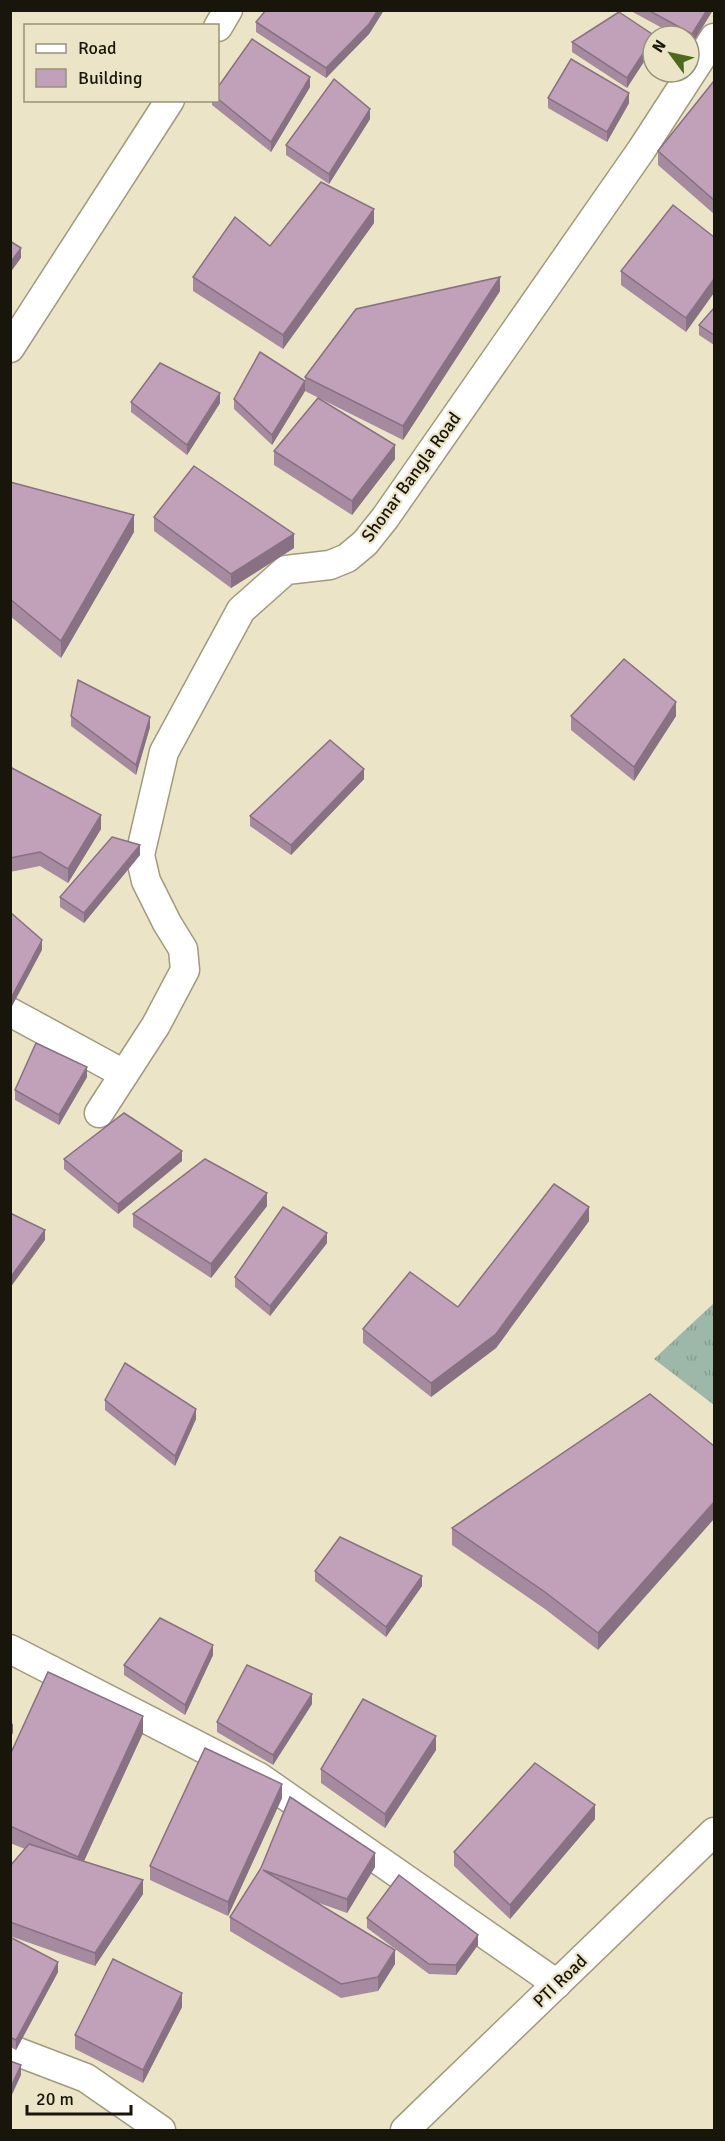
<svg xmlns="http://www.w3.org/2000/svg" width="725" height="2141" viewBox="0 0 725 2141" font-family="Signika,sans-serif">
	<defs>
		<pattern id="grass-tufts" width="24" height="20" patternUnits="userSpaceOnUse" patternTransform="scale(1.5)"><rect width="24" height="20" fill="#9db8a8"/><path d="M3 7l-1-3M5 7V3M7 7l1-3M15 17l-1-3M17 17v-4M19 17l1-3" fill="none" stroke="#869d8f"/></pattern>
	</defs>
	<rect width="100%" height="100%" fill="#ebe4c6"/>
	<!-- grass -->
	<path fill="url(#grass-tufts)" d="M 714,1303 L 714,1405 L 654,1359 Z"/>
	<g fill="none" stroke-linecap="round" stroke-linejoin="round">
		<!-- minor casing -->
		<g stroke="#a19a7f" stroke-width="31">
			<g id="minor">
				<path d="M 218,27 L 228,10"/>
				<path d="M 10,348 L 170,100"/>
				<path d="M 10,1012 L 124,1074"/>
				<path d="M 99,1113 L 156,1025 L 185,970 L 183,949 L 167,923 L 146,881 L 140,855 L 164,752 L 241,610 L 286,570 L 330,565 L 347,558 L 365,543 L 385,518 L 642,149 L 714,38"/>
				<path d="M 10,1649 L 259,1777 L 557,1984"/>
				<path d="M 10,2049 L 86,2078 L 161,2130"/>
				<path d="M 405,2130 L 714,1832"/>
			</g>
		</g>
		<!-- minor -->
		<use href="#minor" stroke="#fff" stroke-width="28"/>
	</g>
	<!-- wall -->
	<g fill="#a68a9f">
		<path d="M 266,10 L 384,10 L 369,34 L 326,78 L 256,32 L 256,22 Z"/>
		<path d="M 629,10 L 713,10 L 692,44 L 689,43 L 689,36 L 677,36 Z"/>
		<path d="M 655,36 L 627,88 L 572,52 L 572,42 Z"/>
		<path d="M 714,81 L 714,214 L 658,165 L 658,151 Z"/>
		<path d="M 218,87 L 310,87 L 271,152 L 212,105 L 212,100 L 218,100 Z"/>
		<path d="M 548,98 L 629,103 L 607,142 L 548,108 Z"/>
		<path d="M 370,119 L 329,184 L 286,155 L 286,145 Z"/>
		<path d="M 374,223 L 283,349 L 193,291 L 193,277 Z"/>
		<path d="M 714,237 L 686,332 L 621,285 L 621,271 Z"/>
		<path d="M 500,291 L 403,440 L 305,391 L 305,377 Z"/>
		<path d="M 714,308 L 714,345 L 699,335 L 699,325 Z"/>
		<path d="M 305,391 L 272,445 L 234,409 L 234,399 Z"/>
		<path d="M 131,402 L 220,403 L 187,455 L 131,412 Z"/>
		<path d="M 274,451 L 395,459 L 352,515 L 274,465 Z"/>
		<path d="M 10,482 L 134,532 L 61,658 L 10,616 Z"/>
		<path d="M 154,517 L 294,548 L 231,588 L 154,531 Z"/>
		<path d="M 71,716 L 150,727 L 136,775 L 71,726 Z"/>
		<path d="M 571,716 L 676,716 L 634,781 L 571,730 Z"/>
		<path d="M 10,767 L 101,829 L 68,883 L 40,866 L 10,872 Z"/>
		<path d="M 364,779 L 291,855 L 250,826 L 250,816 Z"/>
		<path d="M 140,855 L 84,923 L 60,907 L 60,897 Z"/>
		<path d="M 87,1077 L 59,1125 L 15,1100 L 15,1090 Z"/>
		<path d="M 64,1159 L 182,1161 L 118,1214 L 64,1169 Z"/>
		<path d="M 267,1206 L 211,1278 L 133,1227 L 133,1214 Z"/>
		<path d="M 589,1221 L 496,1348 L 431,1397 L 363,1343 L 363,1329 L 458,1307 Z"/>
		<path d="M 327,1243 L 270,1316 L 235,1287 L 235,1277 Z"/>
		<path d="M 650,1394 L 598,1650 L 545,1609 L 452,1545 L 452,1528 Z"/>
		<path d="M 105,1400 L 196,1419 L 175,1466 L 105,1410 Z"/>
		<path d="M 315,1571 L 422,1586 L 386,1637 L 315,1581 Z"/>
		<path d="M 213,1655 L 185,1715 L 124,1675 L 124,1665 Z"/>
		<path d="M 312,1704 L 273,1765 L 217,1732 L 217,1722 Z"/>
		<path d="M 143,1733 L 84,1861 L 143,1894 L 95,1966 L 10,1936 L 10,1866 L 25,1849 L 10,1843 L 10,1755 Z"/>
		<path d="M 436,1750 L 385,1828 L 321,1783 L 321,1769 Z"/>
		<path d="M 282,1798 L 228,1916 L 150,1880 L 150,1866 Z"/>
		<path d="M 595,1819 L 510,1919 L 454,1866 L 454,1852 Z"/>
		<path d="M 375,1867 L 347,1913 L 319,1903 L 395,1964 L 378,1991 L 341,1998 L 230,1931 L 230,1917 L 261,1868 Z"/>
		<path d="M 367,1918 L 478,1945 L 456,1975 L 429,1974 L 367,1928 Z"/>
		<path d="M 10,1937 L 58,1972 L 16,2050 L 10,2047 Z"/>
		<path d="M 182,2007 L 143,2083 L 75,2049 L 75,2035 Z"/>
	</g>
	<!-- shaded-wall -->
	<g fill="#877182">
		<path d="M 378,10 L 384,10 L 369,34 L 326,78 L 326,68 Z"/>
		<path d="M 707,10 L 713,10 L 692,44 L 692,34 Z"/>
		<path d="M 653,38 L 653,48 L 627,88 L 627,78 Z"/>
		<path d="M 310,77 L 310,87 L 271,152 L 271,142 Z"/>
		<path d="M 629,93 L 629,103 L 607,142 L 607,132 Z"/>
		<path d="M 370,109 L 370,119 L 329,184 L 329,174 Z"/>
		<path d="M 374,209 L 374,223 L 283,349 L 283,335 Z"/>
		<path d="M 21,248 L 21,258 L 10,273 L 10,263 Z"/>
		<path d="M 500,277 L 500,291 L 403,440 L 403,426 Z"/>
		<path d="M 714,279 L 714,293 L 686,332 L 686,318 Z"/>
		<path d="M 305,381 L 305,391 L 272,445 L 272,435 Z"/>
		<path d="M 220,393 L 220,403 L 187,455 L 187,445 Z"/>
		<path d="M 395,445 L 395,459 L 352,515 L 352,501 Z"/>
		<path d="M 134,515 L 134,532 L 61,658 L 61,641 Z"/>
		<path d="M 294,534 L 294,548 L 231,588 L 231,574 Z"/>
		<path d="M 676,702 L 676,716 L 634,781 L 634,767 Z"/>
		<path d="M 150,717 L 150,727 L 136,775 L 136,765 Z"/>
		<path d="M 364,769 L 364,779 L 291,855 L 291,845 Z"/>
		<path d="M 101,815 L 101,829 L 68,883 L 68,869 Z"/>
		<path d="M 140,845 L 140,855 L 84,923 L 84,913 Z"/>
		<path d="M 42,940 L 42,950 L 10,1010 L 10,1000 Z"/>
		<path d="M 87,1067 L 87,1077 L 59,1125 L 59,1115 Z"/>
		<path d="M 182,1151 L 182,1161 L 118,1214 L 118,1204 Z"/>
		<path d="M 267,1193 L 267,1206 L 211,1278 L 211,1264 Z"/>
		<path d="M 589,1207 L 589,1221 L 496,1348 L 431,1397 L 431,1383 Z"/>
		<path d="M 45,1230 L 45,1240 L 10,1288 L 10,1278 Z"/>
		<path d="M 327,1233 L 327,1243 L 270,1316 L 270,1306 Z"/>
		<path d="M 196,1409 L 196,1419 L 175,1466 L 175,1456 Z"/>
		<path d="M 714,1502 L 714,1519 L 598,1650 L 598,1633 Z"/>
		<path d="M 422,1576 L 422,1586 L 386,1637 L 386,1627 Z"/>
		<path d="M 213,1645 L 213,1655 L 185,1715 L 185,1705 Z"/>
		<path d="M 312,1694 L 312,1704 L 273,1765 L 273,1755 Z"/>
		<path d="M 143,1716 L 143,1733 L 78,1874 L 78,1857 Z"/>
		<path d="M 13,1723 L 13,1733 L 10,1738 L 10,1728 Z"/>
		<path d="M 436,1736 L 436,1750 L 385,1828 L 385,1814 Z"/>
		<path d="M 282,1784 L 282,1798 L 228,1916 L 228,1902 Z"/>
		<path d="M 595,1805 L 595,1819 L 510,1919 L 510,1905 Z"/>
		<path d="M 375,1853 L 375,1867 L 347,1913 L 347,1899 Z"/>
		<path d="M 143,1880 L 143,1894 L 95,1966 L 95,1953 Z"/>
		<path d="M 478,1935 L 478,1945 L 456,1975 L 456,1965 Z"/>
		<path d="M 395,1950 L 395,1964 L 378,1991 L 378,1977 Z"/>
		<path d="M 58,1962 L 58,1972 L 16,2050 L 16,2040 Z"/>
		<path d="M 182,1993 L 182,2007 L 143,2083 L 143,2070 Z"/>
		<path d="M 21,2065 L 21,2075 L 10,2099 L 10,2089 Z"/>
	</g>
	<!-- building -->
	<g fill="#c1a1b9" stroke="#877182" stroke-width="1.5">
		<path d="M 266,10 L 378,10 L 369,24 L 326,68 L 256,22 Z"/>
		<path d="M 648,10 L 707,10 L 692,34 Z"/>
		<path d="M 619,12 L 655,36 L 653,36 L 653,38 L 627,78 L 572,42 Z"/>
		<path d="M 252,39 L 310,77 L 271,142 L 218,99 L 218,87 Z"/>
		<path d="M 571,59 L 629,93 L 607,132 L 548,98 Z"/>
		<path d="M 334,79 L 370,109 L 329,174 L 286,145 Z"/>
		<path d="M 714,81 L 714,200 L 658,151 Z"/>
		<path d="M 321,182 L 374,209 L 283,335 L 193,277 L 235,217 L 270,246 Z"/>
		<path d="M 673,205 L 714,237 L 714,279 L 686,318 L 621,271 Z"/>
		<path d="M 10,241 L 21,248 L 10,263 Z"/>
		<path d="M 500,277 L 403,426 L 305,377 L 356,309 Z"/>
		<path d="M 714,308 L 714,335 L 699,325 Z"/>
		<path d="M 260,352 L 305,381 L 272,435 L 234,399 Z"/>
		<path d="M 160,363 L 220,393 L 187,445 L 131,402 Z"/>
		<path d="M 318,398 L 395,445 L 352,501 L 274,451 Z"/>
		<path d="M 194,466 L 294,534 L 231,574 L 154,517 Z"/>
		<path d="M 10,482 L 134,515 L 61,641 L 10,599 Z"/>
		<path d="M 624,659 L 676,702 L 634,767 L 571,716 Z"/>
		<path d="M 78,680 L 150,717 L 136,765 L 71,716 Z"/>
		<path d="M 330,740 L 364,769 L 291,845 L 250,816 Z"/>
		<path d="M 10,767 L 101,815 L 68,869 L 40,852 L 10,858 Z"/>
		<path d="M 112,837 L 140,845 L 84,913 L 60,897 Z"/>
		<path d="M 10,912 L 42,940 L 10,1000 Z"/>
		<path d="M 36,1043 L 87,1067 L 59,1115 L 15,1090 Z"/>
		<path d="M 124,1113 L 182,1151 L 118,1204 L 64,1159 Z"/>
		<path d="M 205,1159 L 267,1193 L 211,1264 L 133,1214 Z"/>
		<path d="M 554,1184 L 589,1207 L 496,1334 L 431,1383 L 363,1329 L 410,1272 L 458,1307 Z"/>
		<path d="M 283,1207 L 327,1233 L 270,1306 L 235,1277 Z"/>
		<path d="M 10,1213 L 45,1230 L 10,1278 Z"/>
		<path d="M 125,1363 L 196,1409 L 175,1456 L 105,1400 Z"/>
		<path d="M 650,1394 L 714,1446 L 714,1502 L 598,1633 L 545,1592 L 452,1528 Z"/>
		<path d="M 340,1537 L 422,1576 L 386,1627 L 315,1571 Z"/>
		<path d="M 160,1618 L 213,1645 L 185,1705 L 124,1665 Z"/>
		<path d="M 247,1665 L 312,1694 L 273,1755 L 217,1722 Z"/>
		<path d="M 48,1672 L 143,1716 L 78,1857 L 10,1826 L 10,1755 Z"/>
		<path d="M 363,1699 L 436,1736 L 385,1814 L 321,1769 Z"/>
		<path d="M 205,1748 L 282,1784 L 228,1902 L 150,1866 Z"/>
		<path d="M 535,1763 L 595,1805 L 510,1905 L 454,1852 Z"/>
		<path d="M 290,1797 L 375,1853 L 347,1899 L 263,1870 L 395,1950 L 378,1977 L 341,1984 L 230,1917 L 261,1868 Z"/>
		<path d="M 29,1844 L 143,1880 L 95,1953 L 10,1922 L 10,1866 Z"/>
		<path d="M 399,1875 L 478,1935 L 456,1965 L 429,1964 L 367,1918 Z"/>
		<path d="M 10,1937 L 58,1962 L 16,2040 L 10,2037 Z"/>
		<path d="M 113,1959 L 182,1993 L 143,2070 L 75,2035 Z"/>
		<path d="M 10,2061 L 21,2065 L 10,2089 Z"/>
	</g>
	<g text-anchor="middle" stroke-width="4.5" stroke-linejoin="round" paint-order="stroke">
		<!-- street labels -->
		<g font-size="18" fill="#18160b" stroke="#ebe4c6">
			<text transform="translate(411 477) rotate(-54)" y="6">Shonar Bangla Road</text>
			<text transform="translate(560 1981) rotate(-44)" y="6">PTI Road</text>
		</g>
	</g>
	<!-- border -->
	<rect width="725" height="2141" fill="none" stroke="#18160b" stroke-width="24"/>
	<!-- legend -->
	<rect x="24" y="24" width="195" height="78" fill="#ebe4c6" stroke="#97927b" stroke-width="1.5"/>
	<rect x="36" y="44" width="30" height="9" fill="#ffffff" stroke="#97927b" stroke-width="1.5"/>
	<text x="78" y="54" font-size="18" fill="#18160b">Road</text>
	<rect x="36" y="69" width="30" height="18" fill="#c1a1b9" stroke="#97927b" stroke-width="1.5"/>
	<text x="78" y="84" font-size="18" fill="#18160b">Building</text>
	<!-- north arrow -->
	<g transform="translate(671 54) rotate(303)"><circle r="28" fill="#ebe4c6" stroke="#97927b" stroke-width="1.5"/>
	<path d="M0-4.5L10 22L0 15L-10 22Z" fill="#4c691d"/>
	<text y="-9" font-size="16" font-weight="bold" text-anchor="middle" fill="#18160b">N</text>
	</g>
	<!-- scale -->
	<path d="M27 2105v9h104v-9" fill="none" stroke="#18160b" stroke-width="3"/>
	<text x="36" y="2105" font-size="18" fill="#18160b" stroke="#ebe4c6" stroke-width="4.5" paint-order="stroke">20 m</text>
</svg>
